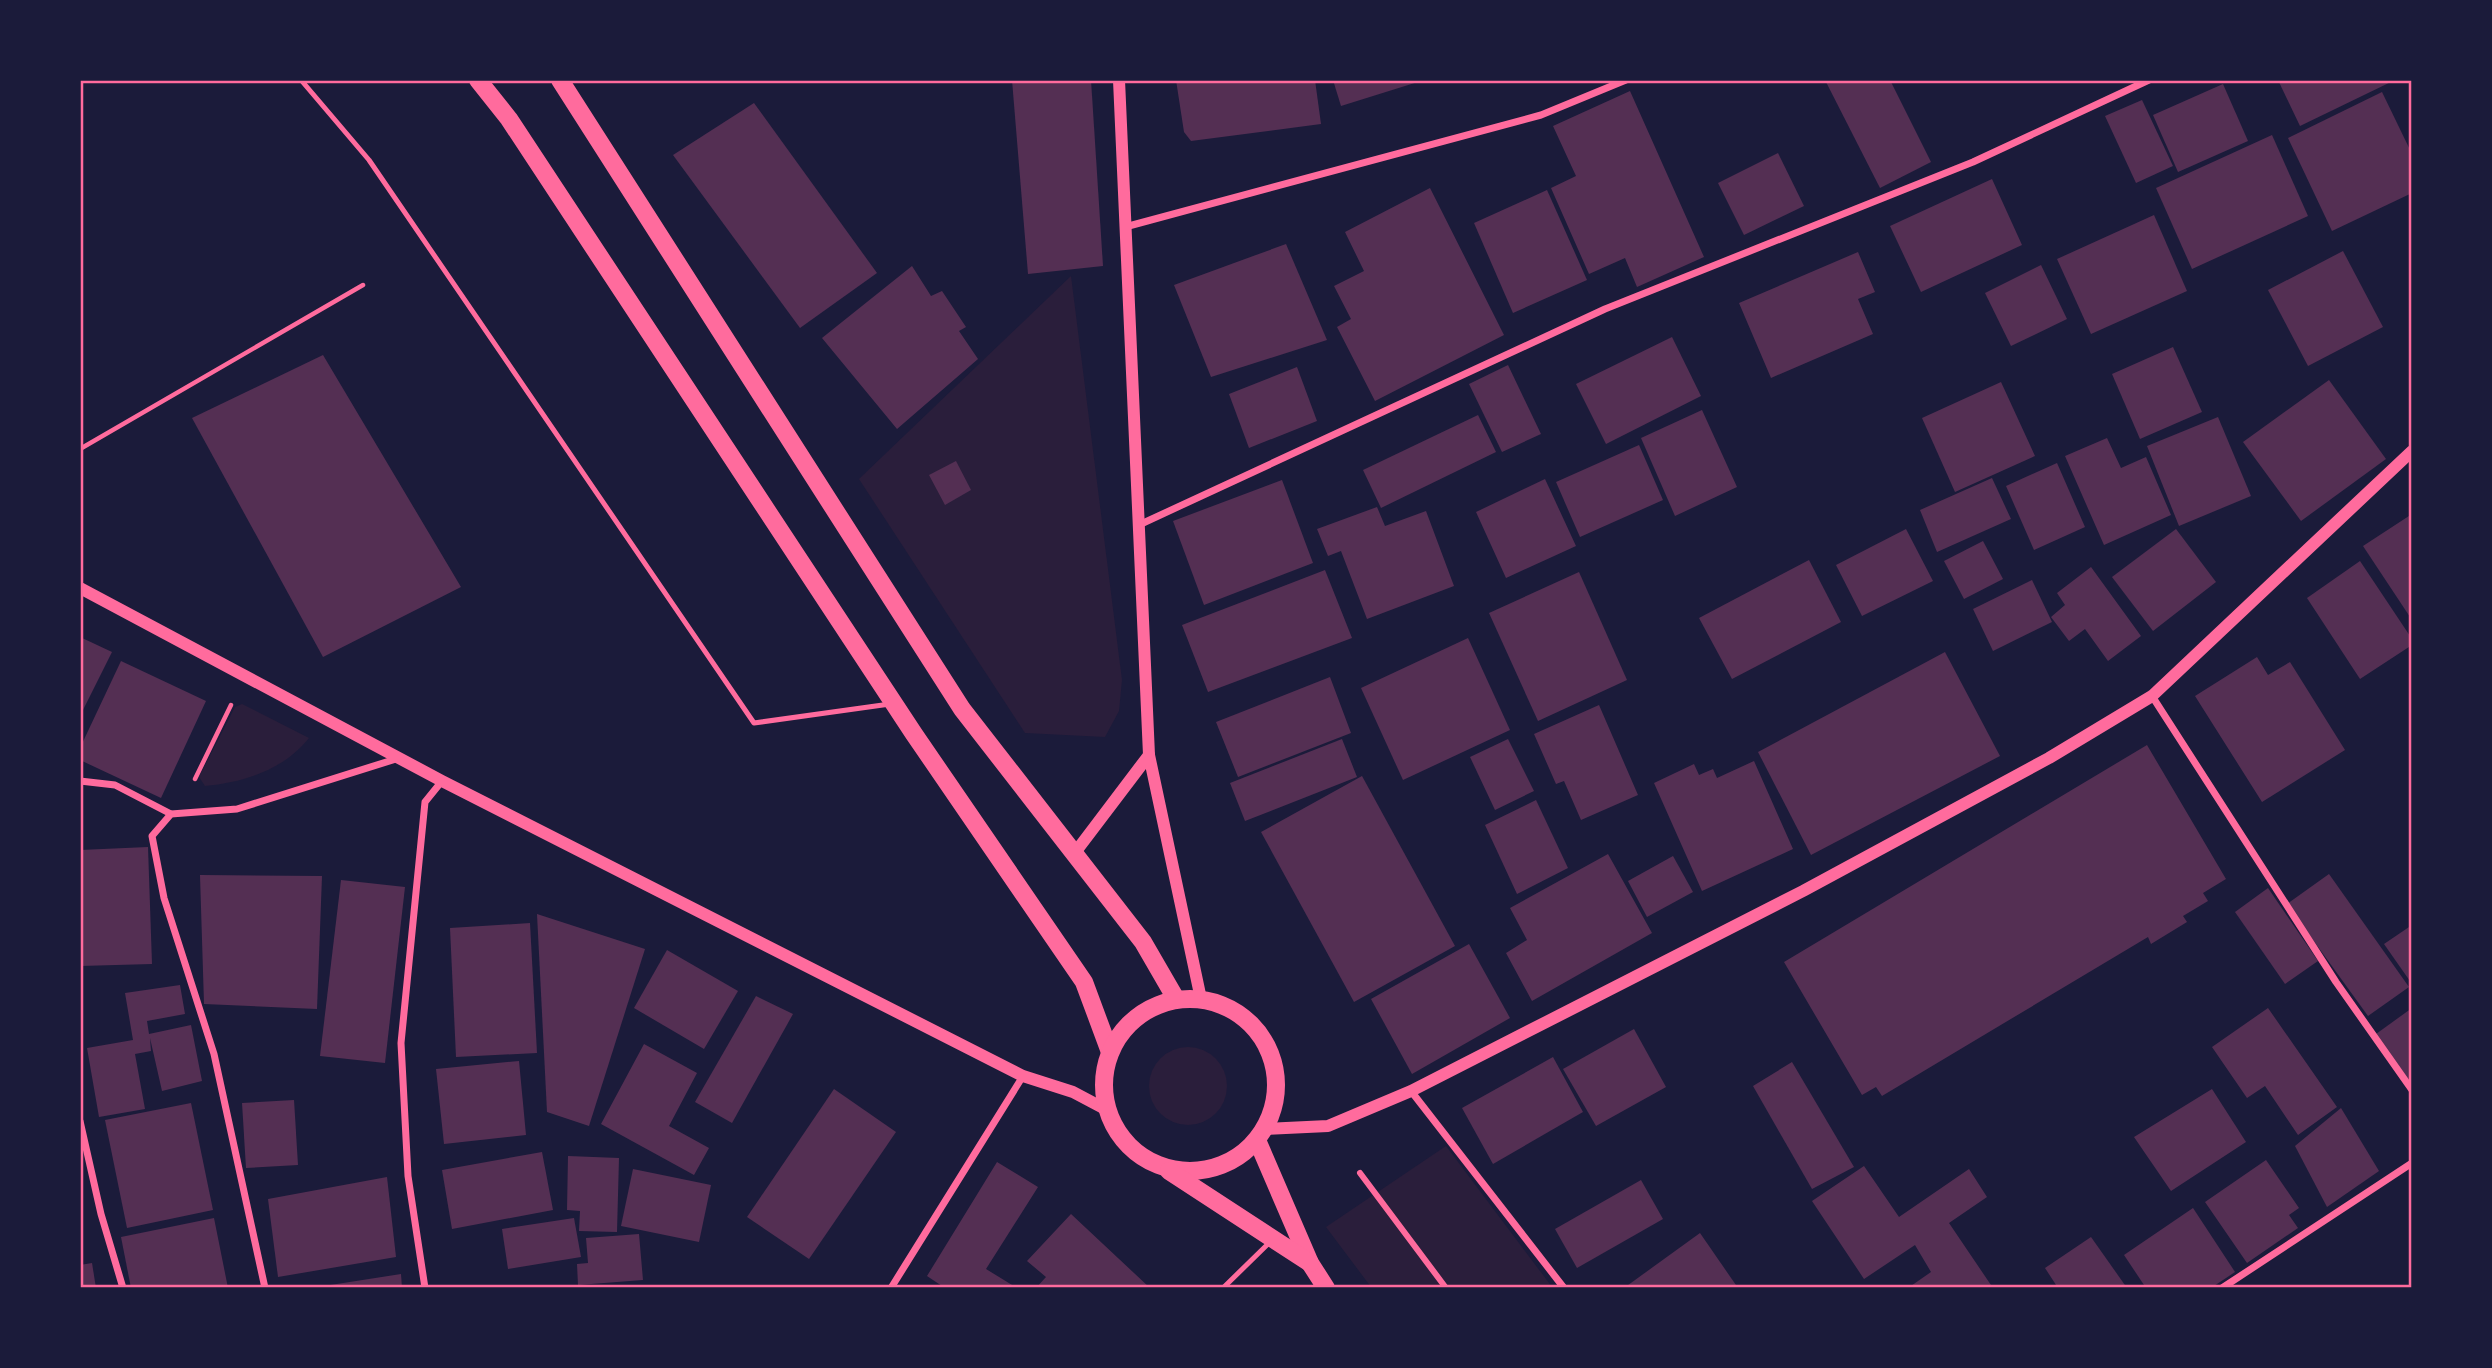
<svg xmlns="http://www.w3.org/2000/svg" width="2492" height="1368" viewBox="0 0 2492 1368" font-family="'PT Sans Narrow',sans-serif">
	<rect width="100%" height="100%" fill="#1b1b3a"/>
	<!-- green -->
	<g fill="#2a1e3b">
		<path d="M 1071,276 L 1122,680 L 1119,711 L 1105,737 L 1025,733 L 859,479 Z"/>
		<path d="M 242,704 L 309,738 C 283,770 245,782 205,786 L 199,777 L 235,707 Z"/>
		<circle cx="1188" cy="1086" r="39"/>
		<path d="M 1446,1146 L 1552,1287 L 1371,1287 L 1326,1227 Z"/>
	</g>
	<!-- building -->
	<g fill="#542f53">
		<path d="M 1012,80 L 1091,80 L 1103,266 L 1028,274 Z"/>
		<path d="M 1176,80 L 1315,80 L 1321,124 L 1191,141 L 1184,132 Z"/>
		<path d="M 1333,80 L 1421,80 L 1421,81 L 1341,106 Z"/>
		<path d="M 1825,80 L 1890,80 L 1931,162 L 1880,188 Z"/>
		<path d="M 2278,80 L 2395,80 L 2300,126 Z"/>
		<path d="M 2223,84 L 2248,141 L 2178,172 L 2153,115 Z"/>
		<path d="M 1630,91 L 1704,257 L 1637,287 L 1625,258 L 1589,274 L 1551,188 L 1576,176 L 1553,126 Z"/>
		<path d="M 2382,92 L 2412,154 L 2412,193 L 2332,231 L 2288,138 Z"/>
		<path d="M 2142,100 L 2173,166 L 2136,183 L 2105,116 Z"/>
		<path d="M 754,103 L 877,273 L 800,328 L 673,155 Z"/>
		<path d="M 2272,135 L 2308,216 L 2192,269 L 2156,188 Z"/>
		<path d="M 1778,153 L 1804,206 L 1744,235 L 1718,183 Z"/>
		<path d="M 1992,179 L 2022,245 L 1921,292 L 1890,226 Z"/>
		<path d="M 1430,188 L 1504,335 L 1375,401 L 1337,327 L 1351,319 L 1334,286 L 1364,271 L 1345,232 Z"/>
		<path d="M 1547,190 L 1587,280 L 1513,313 L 1474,223 Z"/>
		<path d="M 2154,215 L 2187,291 L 2091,334 L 2057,259 Z"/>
		<path d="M 1286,244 L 1327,340 L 1211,377 L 1174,285 Z"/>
		<path d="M 2343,251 L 2383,327 L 2308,366 L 2268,290 Z"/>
		<path d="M 1858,252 L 1875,292 L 1858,299 L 1873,334 L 1771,378 L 1739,303 Z"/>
		<path d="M 2041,265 L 2067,319 L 2011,346 L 1985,293 Z"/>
		<path d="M 912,266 L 931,296 L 942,291 L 966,327 L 959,331 L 978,359 L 897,429 L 822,338 Z"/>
		<path d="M 1672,337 L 1701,396 L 1606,444 L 1576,384 Z"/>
		<path d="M 2173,347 L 2202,412 L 2140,439 L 2112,374 Z"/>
		<path d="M 323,355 L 461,587 L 323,657 L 192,418 Z"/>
		<path d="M 1508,365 L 1541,434 L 1502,452 L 1469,384 Z"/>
		<path d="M 1297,367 L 1317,421 L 1249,448 L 1229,394 Z"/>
		<path d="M 2329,380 L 2386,459 L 2301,521 L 2243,442 Z"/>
		<path d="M 2001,382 L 2035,456 L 1955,492 L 1922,418 Z"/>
		<path d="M 1702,410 L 1737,487 L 1675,516 L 1641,438 Z"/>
		<path d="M 1478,415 L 1496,452 L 1381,508 L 1363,470 Z"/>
		<path d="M 2218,417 L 2251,496 L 2179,526 L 2147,446 Z"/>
		<path d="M 2107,438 L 2121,468 L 2146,457 L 2171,515 L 2104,545 L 2065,456 Z"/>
		<path d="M 1639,445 L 1663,500 L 1580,537 L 1556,482 Z"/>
		<path d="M 956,461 L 971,490 L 945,505 L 929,475 Z"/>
		<path d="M 2057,463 L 2085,527 L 2034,550 L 2006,486 Z"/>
		<path d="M 1992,478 L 2011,519 L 1937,552 L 1920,510 Z"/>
		<path d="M 1545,479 L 1576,546 L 1506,578 L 1476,512 Z"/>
		<path d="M 1282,480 L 1313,563 L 1204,605 L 1173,521 Z"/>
		<path d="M 1377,507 L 1385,526 L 1426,511 L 1454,586 L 1367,619 L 1341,551 L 1328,556 L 1317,529 Z"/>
		<path d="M 2412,514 L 2412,620 L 2363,546 Z"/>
		<path d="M 1906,529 L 1933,581 L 1862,616 L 1836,565 Z"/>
		<path d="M 2176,529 L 2216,582 L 2153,631 L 2112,577 Z"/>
		<path d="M 1983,541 L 2003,579 L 1964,599 L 1944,561 Z"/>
		<path d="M 1809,560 L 1841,622 L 1732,679 L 1699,618 Z"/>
		<path d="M 2360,561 L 2412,639 L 2412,645 L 2360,679 L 2307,598 Z"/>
		<path d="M 2091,567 L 2141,636 L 2108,661 L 2085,629 L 2069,641 L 2051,617 L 2065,605 L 2057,593 Z"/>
		<path d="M 1325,570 L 1352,638 L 1208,692 L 1182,625 Z"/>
		<path d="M 1579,572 L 1627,680 L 1538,721 L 1489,613 Z"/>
		<path d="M 2032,580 L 2052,622 L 1993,651 L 1973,609 Z"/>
		<path d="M 80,637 L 112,652 L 80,716 Z"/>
		<path d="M 1468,638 L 1510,730 L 1403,780 L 1361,688 Z"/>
		<path d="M 1945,652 L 2000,756 L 1811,855 L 1758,752 Z"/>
		<path d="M 2257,657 L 2268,675 L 2290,662 L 2345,750 L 2262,802 L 2195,696 Z"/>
		<path d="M 121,661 L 206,701 L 161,798 L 80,760 L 80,748 Z"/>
		<path d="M 1330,677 L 1351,733 L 1238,777 L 1216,722 Z"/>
		<path d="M 1599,705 L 1638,795 L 1581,820 L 1564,781 L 1556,784 L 1534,734 Z"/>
		<path d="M 1342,739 L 1357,777 L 1245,821 L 1230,783 Z"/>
		<path d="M 1508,739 L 1534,791 L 1495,810 L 1470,757 Z"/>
		<path d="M 2147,745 L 2226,879 L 2203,893 L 2208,901 L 2183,916 L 2187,922 L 2151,944 L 2148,937 L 1882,1096 L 1876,1087 L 1862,1095 L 1784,962 Z"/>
		<path d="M 1754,761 L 1793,849 L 1702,891 L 1654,783 L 1694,764 L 1699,775 L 1713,769 L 1717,778 Z"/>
		<path d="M 1362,776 L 1455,946 L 1354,1002 L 1261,832 Z"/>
		<path d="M 1536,800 L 1568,868 L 1517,894 L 1485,825 Z"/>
		<path d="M 148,847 L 152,964 L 80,966 L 80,850 Z"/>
		<path d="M 1608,854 L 1652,933 L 1532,1001 L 1506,953 L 1527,940 L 1510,908 Z"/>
		<path d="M 1673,856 L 1693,892 L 1647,917 L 1628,881 Z"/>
		<path d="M 2329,874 L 2409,987 L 2368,1016 L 2287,904 Z"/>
		<path d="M 200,875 L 322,876 L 317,1009 L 204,1004 Z"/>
		<path d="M 341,880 L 405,887 L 385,1063 L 320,1056 Z"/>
		<path d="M 2268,888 L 2318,961 L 2285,984 L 2235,912 Z"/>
		<path d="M 537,914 L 645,949 L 589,1126 L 547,1112 Z"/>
		<path d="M 530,923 L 537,1053 L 456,1057 L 450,928 Z"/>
		<path d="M 2412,925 L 2412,984 L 2384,944 Z"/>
		<path d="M 1469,944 L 1510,1018 L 1412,1074 L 1371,999 Z"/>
		<path d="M 667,950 L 738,991 L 704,1049 L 634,1008 Z"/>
		<path d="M 180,985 L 185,1014 L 147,1021 L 149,1034 L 191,1025 L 202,1081 L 162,1091 L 150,1038 L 151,1051 L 135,1054 L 145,1109 L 99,1117 L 87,1048 L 133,1040 L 125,993 Z"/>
		<path d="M 756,996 L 793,1014 L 732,1123 L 695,1102 Z"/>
		<path d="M 2268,1008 L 2337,1107 L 2298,1135 L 2265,1086 L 2247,1098 L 2212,1047 Z"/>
		<path d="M 2412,1008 L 2412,1085 L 2376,1034 Z"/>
		<path d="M 1634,1029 L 1666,1087 L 1596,1126 L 1563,1069 Z"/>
		<path d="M 644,1044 L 697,1073 L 669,1126 L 709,1148 L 694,1175 L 601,1124 Z"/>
		<path d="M 1553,1057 L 1583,1112 L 1493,1164 L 1462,1108 Z"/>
		<path d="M 519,1061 L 526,1135 L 444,1144 L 436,1069 Z"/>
		<path d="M 1792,1062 L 1854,1167 L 1812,1189 L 1753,1086 Z"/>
		<path d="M 834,1089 L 896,1132 L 809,1259 L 747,1217 Z"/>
		<path d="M 2212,1089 L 2246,1142 L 2171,1191 L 2134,1137 Z"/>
		<path d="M 294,1100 L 298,1165 L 246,1168 L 242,1103 Z"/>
		<path d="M 191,1103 L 213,1210 L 127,1228 L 105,1120 Z"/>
		<path d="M 2341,1108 L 2379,1171 L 2327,1207 L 2295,1146 Z"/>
		<path d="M 542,1152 L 553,1210 L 452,1229 L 442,1170 Z"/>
		<path d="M 568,1156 L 619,1158 L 617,1232 L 579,1231 L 580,1211 L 567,1210 Z"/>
		<path d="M 2266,1160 L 2299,1208 L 2289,1215 L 2298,1228 L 2247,1263 L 2205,1202 Z"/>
		<path d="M 997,1162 L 1038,1187 L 986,1269 L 1017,1288 L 945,1288 L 927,1276 Z"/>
		<path d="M 1864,1166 L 1899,1217 L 1969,1169 L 1987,1197 L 1949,1223 L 1993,1288 L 1908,1288 L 1931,1272 L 1915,1245 L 1864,1279 L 1812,1201 Z"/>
		<path d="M 633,1169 L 711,1185 L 699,1242 L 621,1226 Z"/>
		<path d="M 387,1177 L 396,1257 L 278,1277 L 268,1199 Z"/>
		<path d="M 1641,1180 L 1663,1219 L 1577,1268 L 1555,1229 Z"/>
		<path d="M 2193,1208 L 2235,1272 L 2211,1288 L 2146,1288 L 2124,1255 Z"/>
		<path d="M 1071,1214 L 1150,1288 L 1036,1288 L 1046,1277 L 1027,1261 Z"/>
		<path d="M 214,1218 L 228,1288 L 131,1288 L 121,1237 Z"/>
		<path d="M 574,1218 L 581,1257 L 508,1269 L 502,1229 Z"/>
		<path d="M 1700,1233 L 1738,1288 L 1624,1288 Z"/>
		<path d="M 639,1234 L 643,1280 L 578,1285 L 577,1264 L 588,1263 L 586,1238 Z"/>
		<path d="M 2091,1237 L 2127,1288 L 2058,1288 L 2045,1268 Z"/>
		<path d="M 92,1263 L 96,1288 L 80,1288 L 80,1265 Z"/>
		<path d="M 401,1274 L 402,1288 L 324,1288 L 324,1286 Z"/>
	</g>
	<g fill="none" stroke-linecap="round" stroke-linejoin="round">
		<!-- path -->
		<g stroke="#ff6b9d" stroke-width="4.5">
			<path d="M 80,449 L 363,285"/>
			<path d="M 195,779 L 231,705"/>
		</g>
		<!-- service -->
		<g stroke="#ff6b9d" stroke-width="5">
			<path d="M 301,80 L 369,160 L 754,723 L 890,704"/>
			<path d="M 1223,1288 L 1270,1242"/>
		</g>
		<!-- pedestrian -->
		<path stroke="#ff6b9d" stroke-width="6" d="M 1360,1173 L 1446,1288"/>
		<!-- minor -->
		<g stroke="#ff6b9d" stroke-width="7">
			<path d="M 1125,227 L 1541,115 L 1626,80"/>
			<path d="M 1141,524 L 1605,309 L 1973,162 L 2149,80"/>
			<path d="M 2152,696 L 2336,982 L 2412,1090"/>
			<path d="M 80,781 L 115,785 L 171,814"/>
			<path d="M 1411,1091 L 1564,1288"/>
			<path d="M 80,1121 L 101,1214 L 123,1288"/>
			<path d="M 265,1288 L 214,1054 L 164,898 L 152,836 L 171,814 L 237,809 L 399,758"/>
			<path d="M 425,1288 L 408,1176 L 401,1043 L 425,802 L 442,781"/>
			<path d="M 891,1288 L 1023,1076"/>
			<path d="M 2222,1288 L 2412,1163"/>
		</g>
		<!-- tertiary -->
		<g stroke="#ff6b9d" stroke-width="12">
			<path d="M 80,588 L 442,781 L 1023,1076 L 1073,1092 L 1107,1110"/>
			<path d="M 1149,755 L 1201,999"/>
			<path d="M 1074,854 L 1149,755 L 1119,80"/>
			<path d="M 1267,1129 L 1328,1126 L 1411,1091 L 1803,891 L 2049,758 L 2152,696 L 2412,451"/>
		</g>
		<!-- primary -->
		<g stroke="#ff6b9d" stroke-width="18">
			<path d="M 478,80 L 509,119 L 914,734 L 1084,982 L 1110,1052"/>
			<path d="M 560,80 L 962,709 L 1143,942 L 1176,999"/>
			<circle cx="1190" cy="1085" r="86"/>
			<path d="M 1257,1140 L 1310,1263 L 1326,1288"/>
			<path d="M 1169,1171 L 1310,1263"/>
		</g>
	</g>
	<!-- border -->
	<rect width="2492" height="1368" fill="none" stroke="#1b1b3a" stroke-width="164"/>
	<rect x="82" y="82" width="2328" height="1204" fill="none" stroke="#ff6b9d" stroke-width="2.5"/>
</svg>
